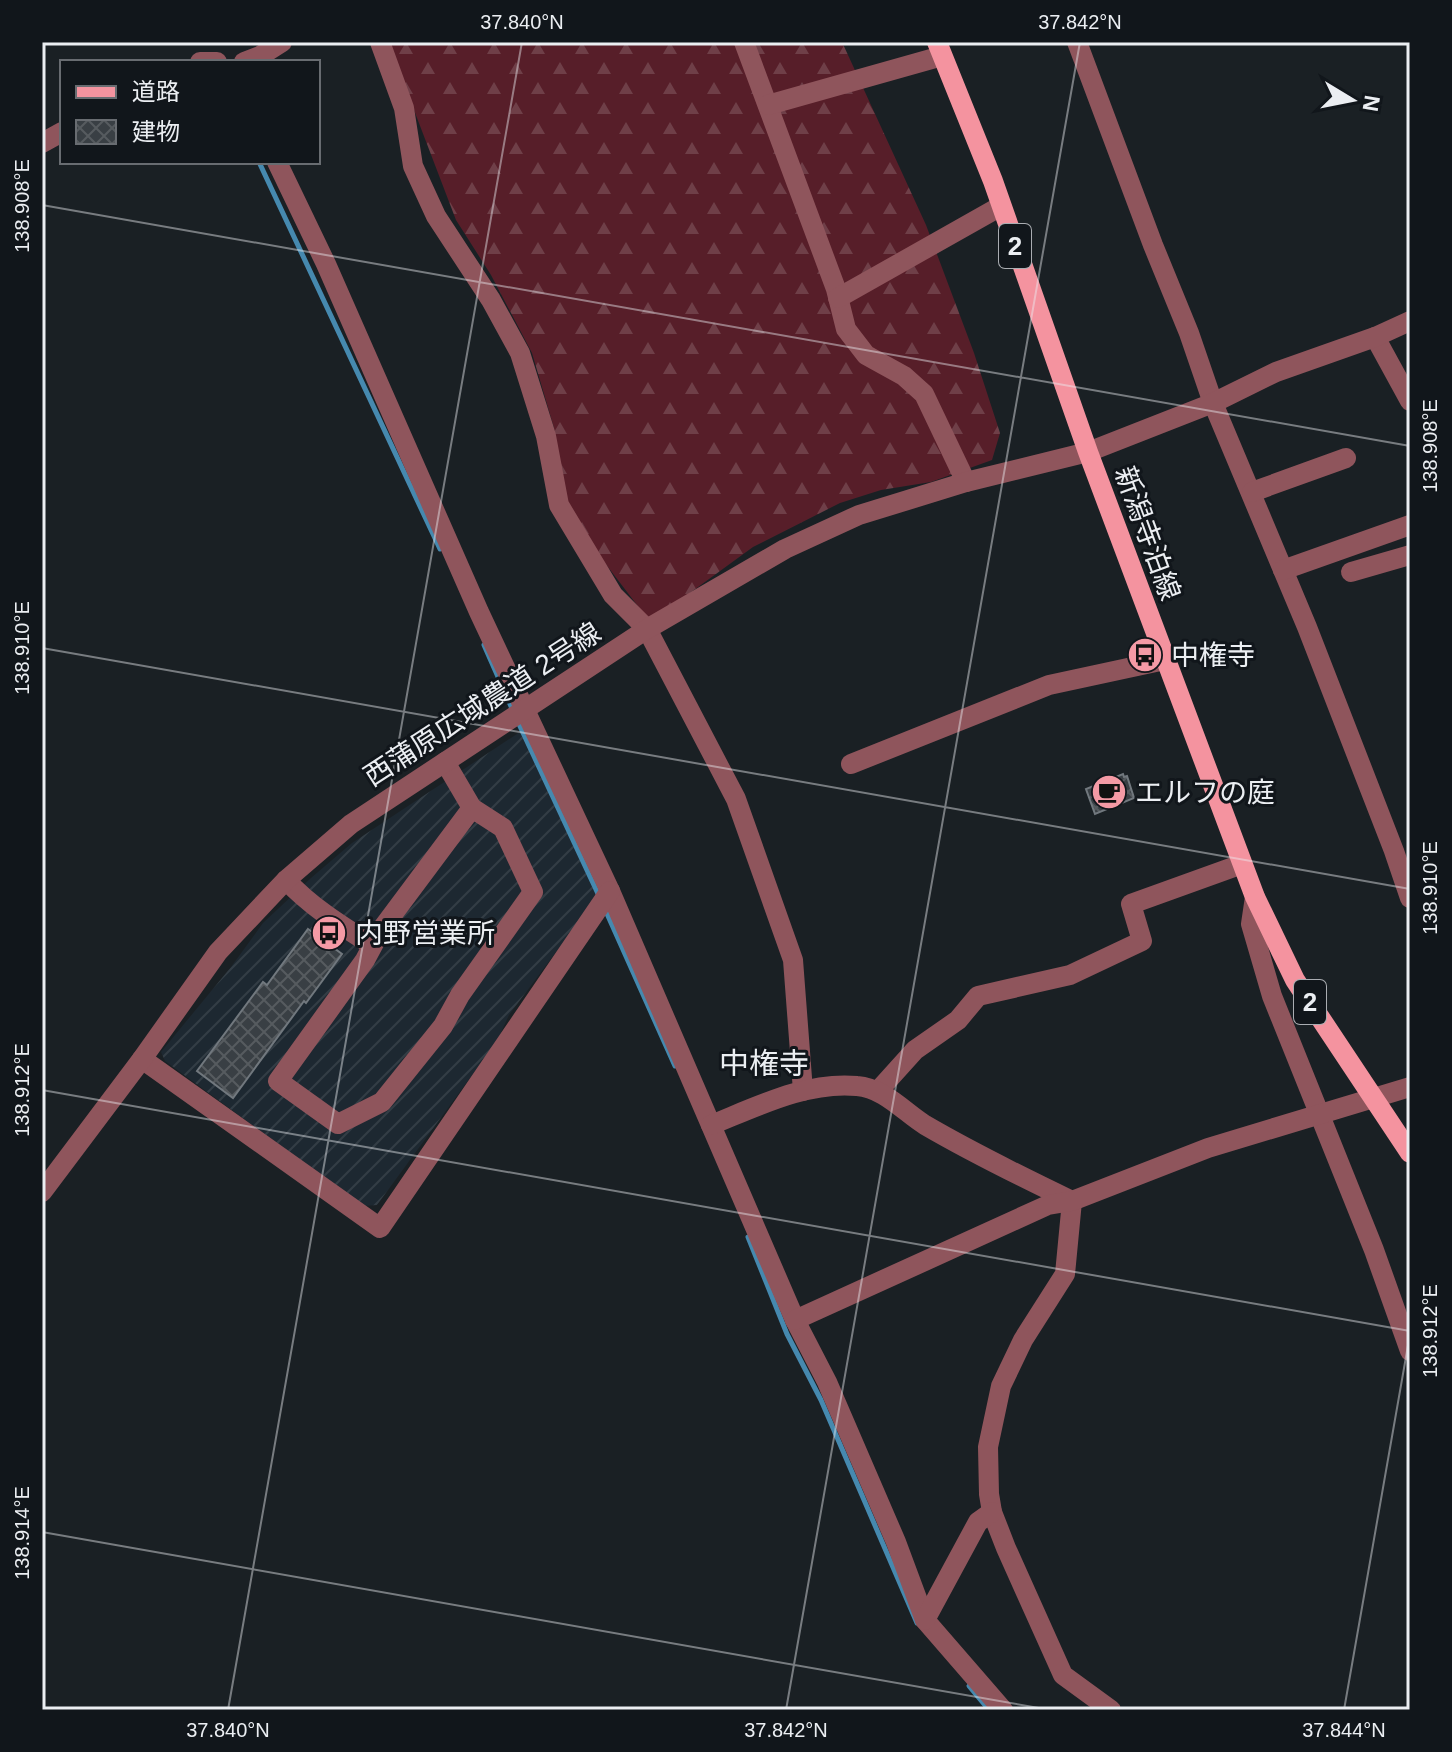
<svg xmlns="http://www.w3.org/2000/svg" width="1452" height="1752" viewBox="0 0 1452 1752" font-family="Helvetica,'Noto Sans JP',sans-serif">
	<defs>
		<pattern id="industrial-furrows" width="10" height="10" patternUnits="userSpaceOnUse" patternTransform="scale(2)"><rect width="10" height="10" fill="#1d2831"/><path d="M-1 1l2-2M0 10L10 0M9 11l2-2" fill="none" stroke="#333d45"/></pattern>
		<pattern id="forest-firs" width="22" height="20" patternUnits="userSpaceOnUse" patternTransform="scale(2)"><rect width="22" height="20" fill="#571e29"/><path d="M5 1l3.5 6h-7zM16 11l3.5 6h-7z" fill="#6f3f48"/></pattern>
		<pattern id="building-cross-hatch" width="8" height="8" patternUnits="userSpaceOnUse" patternTransform="scale(2)"><rect width="8" height="8" fill="#393f44"/><path d="M0 0l8 8M0 8l8-8" fill="none" stroke="#565b5f"/></pattern>
	</defs>
	<rect width="100%" height="100%" fill="#1a2024"/>
	<!-- industrial -->
	<path fill="url(#industrial-furrows)" d="M 520,732 L 597,897 L 509,1015 L 497,1041 L 377,1205 L 363,1206 L 165,1061 L 161,1052 L 231,967 L 263,923 L 311,878 L 352,843 Z"/>
	<!-- forest -->
	<path fill="url(#forest-firs)" d="M 388,42 L 842,42 L 926,225 L 974,353 L 1000,433 L 992,460 L 931,482 L 881,490 L 840,503 L 753,547 L 650,622 L 569,516 L 554,428 L 532,353 L 491,275 L 456,220 Z"/>
	<g fill="none" stroke-linecap="round" stroke-linejoin="round">
		<!-- stream -->
		<g stroke="#4689af" stroke-width="5">
			<path d="M 259,162 L 440,549"/>
			<path d="M 484,645 L 514,713"/>
			<path d="M 518,722 L 600,898"/>
			<path d="M 604,907 L 675,1066"/>
			<path d="M 748,1237 L 787,1334 L 821,1400 L 917,1623"/>
			<path d="M 969,1686 L 989,1710"/>
		</g>
	</g>
	<!-- building -->
	<g fill="url(#building-cross-hatch)" stroke="#71787e" stroke-width="2">
		<path d="M 1123,774 L 1124,777 L 1127,776 L 1134,798 L 1095,814 L 1086,789 Z"/>
		<path d="M 308,929 L 342,954 L 306,1003 L 304,1001 L 233,1098 L 197,1071 L 263,982 L 267,985 Z"/>
	</g>
	<g fill="none" stroke-linecap="round" stroke-linejoin="round">
		<!-- minor -->
		<g stroke="#8f555c" stroke-width="20">
			<path d="M 380,42 L 404,108 L 413,166 L 436,216 L 491,300 L 520,353 L 546,436 L 559,505 L 613,595 L 647,629 L 736,799 L 793,960 L 803,1091"/>
			<path d="M 744,42 L 836,289 L 846,329 L 866,355 L 904,376 L 924,394 L 966,482"/>
			<path d="M 1077,42 L 1153,245 L 1189,333 L 1213,403 L 1307,627 L 1394,851 L 1410,898"/>
			<path d="M 200,62 L 217,62"/>
			<path d="M 244,62 L 260,56 L 282,42"/>
			<path d="M 768,105 L 942,56"/>
			<path d="M 42,143 L 62,132"/>
			<path d="M 277,162 L 326,264 L 479,612 L 610,891 L 795,1320 L 827,1382 L 896,1542 L 925,1620 L 1003,1710"/>
			<path d="M 838,298 L 1001,206"/>
			<path d="M 1375,337 L 1410,401"/>
			<path d="M 1252,492 L 1346,458"/>
			<path d="M 1283,570 L 1410,525"/>
			<path d="M 1351,572 L 1410,555"/>
			<path d="M 445,762 L 472,808 L 503,828 L 533,892 L 460,995 L 443,1026 L 382,1102 L 338,1124 L 278,1081 L 365,960 L 381,930 L 472,808"/>
			<path d="M 851,764 L 1049,685 L 1165,660"/>
			<path d="M 286,880 C 311,907 342,926 372,945"/>
			<path d="M 1255,897 L 1251,924 L 1272,996 L 1374,1250 L 1410,1351"/>
			<path d="M 142,1059 L 380,1228 L 610,891"/>
			<path d="M 878,1091 L 915,1050 L 958,1020 L 978,996 L 1070,975 L 1142,941 L 1131,904 L 1242,864"/>
			<path d="M 711,1125 C 756,1107 807,1081 857,1086 C 884,1088 904,1112 925,1125 C 973,1153 1022,1177 1072,1201"/>
			<path d="M 42,1192 L 142,1059 L 218,952 L 286,880 L 351,824 L 647,629 L 785,549 L 859,515 L 966,482 L 1088,452 L 1213,403 L 1276,372 L 1375,337 L 1410,321"/>
			<path d="M 1072,1201 L 1065,1274 L 1023,1340 L 1001,1386 L 988,1447 L 989,1494 L 992,1512 L 1006,1548 L 1063,1675 L 1111,1710"/>
			<path d="M 795,1320 L 1048,1205 L 1072,1201 L 1208,1148 L 1410,1087"/>
			<path d="M 925,1620 L 978,1522 L 992,1512"/>
		</g>
		<!-- major -->
		<path stroke="#f4939f" stroke-width="20" d="M 937,42 L 993,181 L 1088,452 L 1255,897 L 1295,980 L 1410,1153"/>
	</g>
	<!-- ticks -->
	<path fill="none" stroke="#ebeef2" stroke-width="2" stroke-opacity="0.45" d="M 42,205 L 1410,446M 42,648 L 1410,889M 42,1090 L 1410,1331M 42,1532 L 1050,1710M 228,1710 L 522,42M 786,1710 L 1080,42M 1344,1710 L 1410,1334"/>
	<!-- icons -->
	<defs>
		<g id="bus-disc" transform="scale(1.8)"><circle r="9.5" fill="#f49aa5" stroke="#11161b"/><path d="M-5-6H5V4H4V6H2V4H-2V6H-4V4H-5ZM-3.5-4V0h7V-4ZM-3.5 1.2v1.5H-2V1.2ZM2 1.2v1.5H3.5V1.2Z" fill="#111"/></g>
		<g id="cafe-disc" transform="scale(1.8)"><circle r="9.5" fill="#f49aa5" stroke="#11161b"/><path d="M-5.5-4.5H6V0H3Q3 3.5 0 3.5H-2.5Q-5.5 3.5-5.5 0ZM3-3.2v2h1.7v-2ZM-6 4.5H4V6H-6Z" fill="#111"/></g>
	</defs>
	<g fill-rule="evenodd">
		<use href="#bus-disc" x="1145" y="655"/>
		<use href="#cafe-disc" x="1109" y="792"/>
		<use href="#bus-disc" x="329" y="933"/>
	</g>
	<g text-anchor="middle" stroke-width="6" stroke-linejoin="round" paint-order="stroke">
		<!-- shield labels -->
		<g fill="#11161b" stroke="#aaadb2" stroke-width="2">
			<rect x="999" y="224" width="32" height="44" rx="6"/>
			<rect x="1294" y="980" width="32" height="44" rx="6"/>
		</g>
		<g font-size="26" font-weight="bold" fill="#ebeef2">
			<text x="1015" y="255">2</text>
			<text x="1310" y="1011">2</text>
		</g>
		<!-- street labels -->
		<g font-size="28" fill="#ebeef2" stroke="#11161b">
			<text transform="translate(1148 533) rotate(70)" y="10">新潟寺泊線</text>
			<text transform="translate(482 704) rotate(-33)" y="10">西蒲原広域農道 2号線</text>
		</g>
		<!-- poi labels -->
		<g font-size="28" fill="#ebeef2" stroke="#11161b" text-anchor="start">
			<text x="1171" y="665">中権寺</text>
			<text x="1135" y="802">エルフの庭</text>
			<text x="355" y="943">内野営業所</text>
		</g>
		<!-- neighbourhood labels -->
		<g font-size="30" fill="#ebeef2" stroke="#11161b">
			<text x="764" y="1074">中権寺</text>
		</g>
	</g>
	<!-- border -->
	<rect width="1452" height="1752" fill="none" stroke="#11161b" stroke-width="88"/>
	<!-- legend -->
	<rect x="60" y="60" width="260" height="104" fill="#11161b" stroke="#686c71" stroke-width="2"/>
	<rect x="76" y="86" width="40" height="12" fill="#f4939f" stroke="#686c71" stroke-width="2"/>
	<text x="132" y="100" font-size="24" fill="#ebeef2">道路</text>
	<rect x="76" y="120" width="40" height="24" fill="url(#building-cross-hatch)" stroke="#686c71" stroke-width="2"/>
	<text x="132" y="140" font-size="24" fill="#ebeef2">建物</text>
	<!-- north arrow -->
	<g transform="translate(1352 100) rotate(100)" stroke="#11161b" stroke-width="6" paint-order="stroke">
	<path d="M0-6L14 30L0 20L-14 30Z" fill="#ebeef2"/>
	<text y="-12" font-size="22" font-weight="bold" text-anchor="middle" fill="#ebeef2">N</text>
	</g>
	<rect x="44" y="44" width="1364" height="1664" fill="none" stroke="#ebeef2" stroke-width="3"/>
	<g font-size="20" text-anchor="middle" fill="#ebeef2">
		<text x="522" y="29">37.840°N</text>
		<text x="1080" y="29">37.842°N</text>
		<text transform="translate(22 206) rotate(-90)" y="7">138.908°E</text>
		<text transform="translate(1430 446) rotate(-90)" y="7">138.908°E</text>
		<text transform="translate(22 648) rotate(-90)" y="7">138.910°E</text>
		<text transform="translate(1430 888) rotate(-90)" y="7">138.910°E</text>
		<text transform="translate(22 1090) rotate(-90)" y="7">138.912°E</text>
		<text transform="translate(1430 1331) rotate(-90)" y="7">138.912°E</text>
		<text transform="translate(22 1533) rotate(-90)" y="7">138.914°E</text>
		<text x="228" y="1737">37.840°N</text>
		<text x="786" y="1737">37.842°N</text>
		<text x="1344" y="1737">37.844°N</text>
	</g>
</svg>
